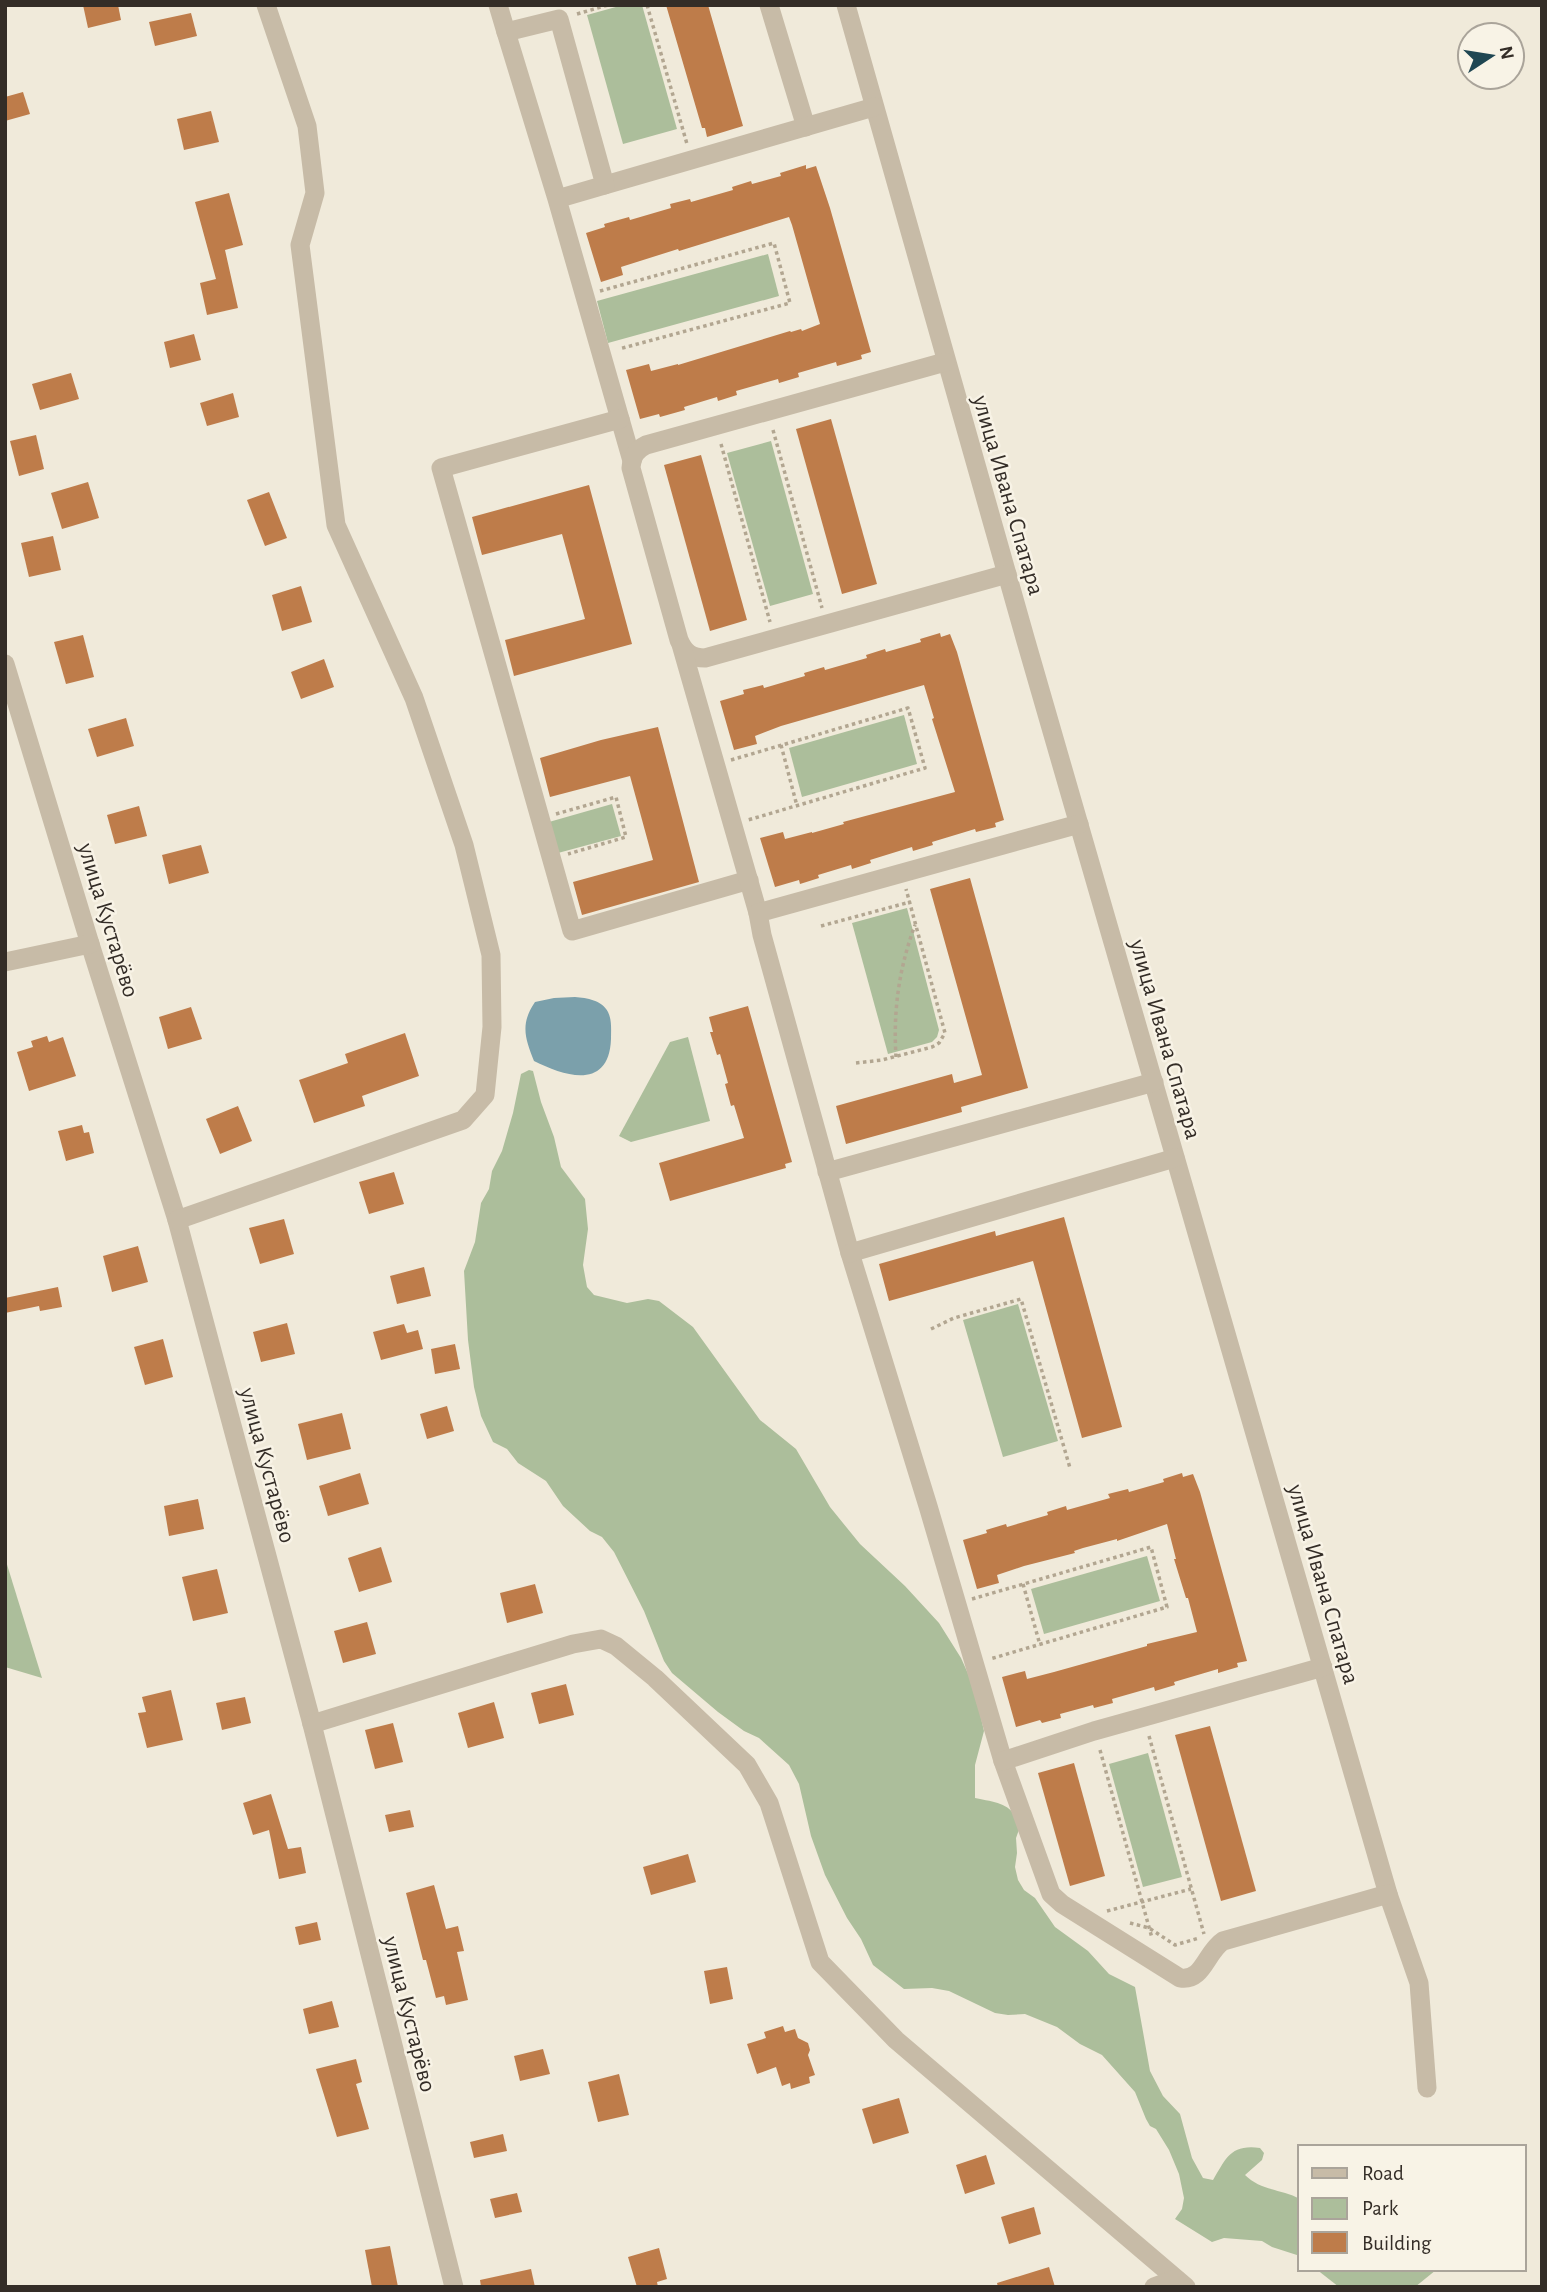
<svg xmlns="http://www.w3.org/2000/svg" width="1547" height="2292" viewBox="0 0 1547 2292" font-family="'Alegreya Sans',sans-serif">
	<rect width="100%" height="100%" fill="#f0eada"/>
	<!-- green -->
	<g fill="#acbe9b">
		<path d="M 623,5 L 642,5 L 677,129 L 623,144 L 587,15 Z"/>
		<path d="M 768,254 L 779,296 L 608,343 L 597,301 Z"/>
		<path d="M 771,441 L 813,594 L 770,606 L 727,453 Z"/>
		<path d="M 904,715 L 917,764 L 802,797 L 789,748 Z"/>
		<path d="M 612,804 L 621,836 L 558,853 L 549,822 Z"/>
		<path d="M 907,908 L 939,1030 L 937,1037 L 932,1042 L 888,1054 L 852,923 Z"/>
		<path d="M 688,1037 L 710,1121 L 631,1142 L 619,1136 L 670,1042 Z"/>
		<path d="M 529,1070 L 533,1071 L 541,1102 L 554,1137 L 561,1167 L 585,1199 L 588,1229 L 583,1265 L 587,1287 L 594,1295 L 627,1303 L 648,1299 L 659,1301 L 693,1327 L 760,1420 L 796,1449 L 830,1507 L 860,1544 L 905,1586 L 939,1623 L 961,1658 L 974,1687 L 984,1731 L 975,1765 L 975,1798 C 998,1803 1009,1802 1021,1824 L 1016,1838 L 1017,1853 L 1015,1867 L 1018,1880 L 1024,1890 L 1035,1898 L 1055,1927 L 1088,1951 L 1109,1974 L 1135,1987 L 1150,2071 L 1163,2096 L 1180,2114 L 1192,2158 L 1203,2178 L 1213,2180 C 1226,2159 1230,2144 1260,2148 L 1264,2153 L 1262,2160 L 1245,2175 C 1261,2191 1282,2189 1300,2199 L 1300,2256 L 1272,2247 L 1262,2241 L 1224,2238 L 1212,2242 L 1175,2219 L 1182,2209 L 1184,2198 L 1179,2174 L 1169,2150 L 1156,2129 L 1150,2126 L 1146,2119 L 1135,2092 L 1102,2055 L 1080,2044 L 1057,2027 L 1025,2014 L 1008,2015 L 995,2013 L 949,1991 L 932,1988 L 904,1989 L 873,1965 L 861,1939 L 847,1918 L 825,1875 L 811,1836 L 799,1784 L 789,1765 L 759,1738 L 744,1731 L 718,1712 L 672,1673 L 664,1661 L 644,1611 L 614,1552 L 602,1537 L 590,1531 L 563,1506 L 546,1481 L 518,1463 L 507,1449 L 493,1442 L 481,1416 L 474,1387 L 468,1340 L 464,1271 L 475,1242 L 481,1203 L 489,1189 L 492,1171 L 502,1151 L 513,1113 L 521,1074 Z"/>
		<path d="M 1018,1304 L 1058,1441 L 1003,1457 L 963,1320 Z"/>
		<path d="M 1147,1556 L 1160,1601 L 1044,1634 L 1031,1589 Z"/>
		<path d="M 5,1558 L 42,1678 L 5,1667 Z"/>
		<path d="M 1148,1753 L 1182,1877 L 1143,1887 L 1109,1764 Z"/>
		<path d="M 1316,2269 L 1436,2269 L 1436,2270 L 1415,2287 L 1339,2287 Z"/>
	</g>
	<!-- water -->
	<path fill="#7ba0ab" d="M 575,997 C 587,998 602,1000 608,1012 C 612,1020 611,1030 611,1039 C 609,1090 566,1077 534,1061 C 525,1038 520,1024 535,1002 L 554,998 Z"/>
	<!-- building -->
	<g fill="#be7c4a">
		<path d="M 83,5 L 118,5 L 121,20 L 88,28 Z"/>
		<path d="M 666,5 L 708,5 L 743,126 L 707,137 L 705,128 L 702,128 Z"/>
		<path d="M 191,13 L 197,36 L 155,46 L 149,22 Z"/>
		<path d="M 23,92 L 30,114 L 5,121 L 5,97 Z"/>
		<path d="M 211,111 L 219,142 L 184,150 L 177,119 Z"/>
		<path d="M 806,165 L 806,169 L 816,166 L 830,208 L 871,352 L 861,355 L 862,359 L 837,366 L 836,362 L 798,373 L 799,377 L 779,383 L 778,379 L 736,391 L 737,395 L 718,401 L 717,397 L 684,407 L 685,410 L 660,417 L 659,414 L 640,419 L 626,370 L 649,364 L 651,371 L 678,364 L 678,365 L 790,331 L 791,332 L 801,329 L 802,331 L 820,324 L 792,225 L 789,217 L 679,251 L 678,249 L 621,267 L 623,275 L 601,282 L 586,233 L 605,227 L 604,224 L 629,217 L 630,220 L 671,208 L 670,204 L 690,199 L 691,202 L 733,190 L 732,187 L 751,181 L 752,184 L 781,176 L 780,173 Z"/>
		<path d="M 229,193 L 243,245 L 225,250 L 238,308 L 207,315 L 200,283 L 216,279 L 195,202 Z"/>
		<path d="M 194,334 L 201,360 L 170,368 L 164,342 Z"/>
		<path d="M 71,373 L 79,399 L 40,410 L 32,384 Z"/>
		<path d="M 233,393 L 239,417 L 207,426 L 200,403 Z"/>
		<path d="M 831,419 L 877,584 L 842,594 L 796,429 Z"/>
		<path d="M 36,435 L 44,469 L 19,476 L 10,441 Z"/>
		<path d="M 701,455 L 747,620 L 710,631 L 664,465 Z"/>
		<path d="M 88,482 L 99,518 L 62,529 L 51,493 Z"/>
		<path d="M 589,485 L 632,644 L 514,676 L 505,640 L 585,619 L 562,534 L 482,555 L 472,517 Z"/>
		<path d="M 269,492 L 287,538 L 265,546 L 247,500 Z"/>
		<path d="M 53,536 L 61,570 L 29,577 L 21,543 Z"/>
		<path d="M 301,586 L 312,622 L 282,631 L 272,595 Z"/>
		<path d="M 940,633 L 941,637 L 950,634 L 957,652 L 1004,820 L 995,823 L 996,827 L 976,832 L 975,829 L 932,842 L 933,845 L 913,851 L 912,847 L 870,860 L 871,863 L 852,869 L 851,865 L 818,875 L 819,878 L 800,884 L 799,880 L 775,887 L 760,838 L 783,832 L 785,839 L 812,832 L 812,833 L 844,824 L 843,822 L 955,792 L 932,719 L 934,718 L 924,685 L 781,726 L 755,736 L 757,744 L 734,750 L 720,701 L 744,694 L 743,690 L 763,685 L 764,688 L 805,676 L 804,673 L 824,667 L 825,670 L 867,658 L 866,655 L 885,649 L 886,652 L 921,642 L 920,639 Z"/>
		<path d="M 83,635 L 94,677 L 66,684 L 54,642 Z"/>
		<path d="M 324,659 L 334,687 L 301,699 L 291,672 Z"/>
		<path d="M 126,718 L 134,746 L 97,757 L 88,729 Z"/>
		<path d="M 658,727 L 699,882 L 582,915 L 573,882 L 653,860 L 630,776 L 550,797 L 540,758 L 601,740 Z"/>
		<path d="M 139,806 L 147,836 L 115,844 L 107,815 Z"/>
		<path d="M 201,845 L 209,873 L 169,884 L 162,855 Z"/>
		<path d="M 970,878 L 1028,1088 L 961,1107 L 962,1112 L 846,1144 L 836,1106 L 952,1074 L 954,1083 L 982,1075 L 930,889 Z"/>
		<path d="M 748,1006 L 792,1162 L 785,1164 L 786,1168 L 670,1201 L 659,1163 L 744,1138 L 734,1105 L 731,1106 L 725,1084 L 728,1083 L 720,1054 L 717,1055 L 710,1032 L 713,1032 L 709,1017 Z"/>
		<path d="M 191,1007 L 202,1039 L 168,1049 L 159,1017 Z"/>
		<path d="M 405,1033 L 419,1076 L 362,1096 L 365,1106 L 314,1123 L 299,1080 L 348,1063 L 345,1054 Z"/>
		<path d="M 47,1036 L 49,1042 L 63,1037 L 76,1076 L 29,1091 L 17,1052 L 33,1047 L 31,1041 Z"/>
		<path d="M 238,1106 L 252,1141 L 220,1154 L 206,1119 Z"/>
		<path d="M 82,1125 L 84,1133 L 89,1132 L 94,1153 L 66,1161 L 58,1131 Z"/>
		<path d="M 394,1172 L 404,1204 L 369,1214 L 359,1182 Z"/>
		<path d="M 1064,1217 L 1122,1427 L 1082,1438 L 1033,1261 L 889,1301 L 879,1264 L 995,1231 L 996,1236 Z"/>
		<path d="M 284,1219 L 294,1254 L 260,1264 L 249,1228 Z"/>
		<path d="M 138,1246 L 148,1282 L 112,1292 L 103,1256 Z"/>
		<path d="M 424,1267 L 431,1296 L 397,1304 L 390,1276 Z"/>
		<path d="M 58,1287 L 62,1307 L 40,1311 L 39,1306 L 5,1313 L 5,1298 Z"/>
		<path d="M 287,1323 L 295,1354 L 261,1362 L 253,1332 Z"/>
		<path d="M 404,1324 L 407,1333 L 418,1330 L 423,1349 L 381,1360 L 373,1332 Z"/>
		<path d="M 163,1339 L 173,1377 L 145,1385 L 134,1347 Z"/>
		<path d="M 455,1344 L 460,1369 L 435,1374 L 431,1349 Z"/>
		<path d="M 447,1406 L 454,1431 L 427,1439 L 420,1414 Z"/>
		<path d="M 342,1413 L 351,1449 L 307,1460 L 298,1424 Z"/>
		<path d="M 360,1473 L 369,1504 L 328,1516 L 319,1486 Z"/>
		<path d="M 1182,1473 L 1183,1477 L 1193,1474 L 1200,1492 L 1247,1661 L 1237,1663 L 1238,1667 L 1218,1673 L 1218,1669 L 1174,1682 L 1175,1685 L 1155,1691 L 1154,1687 L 1112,1699 L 1113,1703 L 1094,1708 L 1093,1705 L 1060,1714 L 1061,1718 L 1042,1723 L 1040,1720 L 1016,1727 L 1002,1677 L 1025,1671 L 1027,1679 L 1054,1672 L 1147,1646 L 1147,1644 L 1197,1632 L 1188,1598 L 1186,1598 L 1174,1559 L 1176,1559 L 1167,1524 L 1117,1541 L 1117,1539 L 1083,1548 L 1074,1551 L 1075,1553 L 1024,1566 L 997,1575 L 999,1583 L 977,1589 L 963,1540 L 987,1533 L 986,1530 L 1006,1524 L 1007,1527 L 1048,1515 L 1047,1512 L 1066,1506 L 1067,1510 L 1110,1498 L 1108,1494 L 1128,1489 L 1129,1492 L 1164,1482 L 1163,1479 Z"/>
		<path d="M 198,1499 L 204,1529 L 169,1536 L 164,1506 Z"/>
		<path d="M 381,1547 L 392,1582 L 359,1592 L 348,1558 Z"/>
		<path d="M 217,1569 L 228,1613 L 193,1621 L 182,1577 Z"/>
		<path d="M 535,1584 L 543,1613 L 507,1623 L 500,1593 Z"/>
		<path d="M 367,1622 L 376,1654 L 343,1663 L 334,1631 Z"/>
		<path d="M 566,1684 L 574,1715 L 539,1724 L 531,1693 Z"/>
		<path d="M 171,1690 L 183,1740 L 147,1748 L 138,1713 L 146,1712 L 142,1697 Z"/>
		<path d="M 245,1697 L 251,1723 L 222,1730 L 216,1703 Z"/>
		<path d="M 494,1702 L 504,1738 L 468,1748 L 458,1713 Z"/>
		<path d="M 393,1723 L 403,1762 L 375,1769 L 365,1730 Z"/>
		<path d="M 1210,1726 L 1256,1891 L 1221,1901 L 1175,1735 Z"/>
		<path d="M 1074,1763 L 1105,1876 L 1070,1886 L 1038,1773 Z"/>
		<path d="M 271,1794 L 288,1849 L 301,1847 L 306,1873 L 279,1879 L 269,1830 L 253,1835 L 243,1803 Z"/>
		<path d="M 410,1810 L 414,1827 L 389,1832 L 385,1815 Z"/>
		<path d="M 688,1854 L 696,1882 L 651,1895 L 643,1867 Z"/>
		<path d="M 434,1885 L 446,1929 L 458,1926 L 464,1951 L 457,1952 L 468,2000 L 446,2005 L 444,1996 L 436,1998 L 426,1960 L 423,1960 L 406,1893 Z"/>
		<path d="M 317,1922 L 321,1940 L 299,1945 L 295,1927 Z"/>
		<path d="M 727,1967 L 733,1999 L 710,2004 L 704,1971 Z"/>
		<path d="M 332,2001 L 339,2027 L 309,2034 L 303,2009 Z"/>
		<path d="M 783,2026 L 785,2032 L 795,2029 L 798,2038 L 808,2043 L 810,2050 L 808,2055 L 815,2075 L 809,2077 L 810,2083 L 791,2089 L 790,2083 L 782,2086 L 776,2067 L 757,2074 L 747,2044 L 766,2038 L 764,2032 Z"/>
		<path d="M 543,2049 L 550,2074 L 520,2081 L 514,2056 Z"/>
		<path d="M 356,2059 L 362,2082 L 356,2084 L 369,2129 L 337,2137 L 316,2069 Z"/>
		<path d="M 619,2074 L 629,2115 L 598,2122 L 588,2082 Z"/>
		<path d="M 899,2098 L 909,2133 L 873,2144 L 862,2109 Z"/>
		<path d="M 503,2134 L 507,2151 L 474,2158 L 470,2142 Z"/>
		<path d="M 986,2155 L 995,2184 L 965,2194 L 956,2165 Z"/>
		<path d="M 517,2193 L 522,2212 L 495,2218 L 490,2199 Z"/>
		<path d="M 1034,2207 L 1041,2234 L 1009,2244 L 1001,2217 Z"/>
		<path d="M 390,2246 L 398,2287 L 372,2287 L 365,2250 Z"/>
		<path d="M 659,2248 L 667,2279 L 657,2282 L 658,2287 L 637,2287 L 628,2257 Z"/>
		<path d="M 1049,2267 L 1055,2287 L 998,2287 L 997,2283 Z"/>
		<path d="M 531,2269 L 535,2287 L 481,2287 L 480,2280 Z"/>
	</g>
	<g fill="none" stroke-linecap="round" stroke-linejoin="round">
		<!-- path -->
		<g stroke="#b2a691" stroke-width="3.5" stroke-dasharray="3.5 3.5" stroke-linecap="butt">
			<path d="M 647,5 L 687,144"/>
			<path d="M 577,14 L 608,5"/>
			<path d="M 600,291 L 774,243 L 790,303 L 619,349"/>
			<path d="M 773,430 L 822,608"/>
			<path d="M 721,444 L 770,622"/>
			<path d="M 781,745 L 797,806"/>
			<path d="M 731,760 L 908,708 L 925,768 L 748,820"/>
			<path d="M 556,814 L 616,797 L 626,837 L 568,854"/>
			<path d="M 821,926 L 910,902"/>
			<path d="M 896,1057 C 893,1011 899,968 915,925"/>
			<path d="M 856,1063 L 882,1060 L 932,1047 L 939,1043 L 945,1033 L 906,889"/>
			<path d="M 931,1329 L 954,1318 L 1021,1299 L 1070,1468"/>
			<path d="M 1023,1584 L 1040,1645"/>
			<path d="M 972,1599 L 1151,1547 L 1167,1607 L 990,1659"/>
			<path d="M 1149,1736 L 1204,1934"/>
			<path d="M 1100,1750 L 1152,1938"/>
			<path d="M 1107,1911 L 1191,1889"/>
			<path d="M 1130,1923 L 1149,1928 L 1175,1945 L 1199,1938"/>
		</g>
		<!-- minor -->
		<g stroke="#c7bba7" stroke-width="19">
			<path d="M 498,5 L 506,32"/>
			<path d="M 769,5 L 806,127"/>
			<path d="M 846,5 C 1022,636 1206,1265 1388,1894 L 1419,1983 L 1427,2088"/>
			<path d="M 605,185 L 874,107"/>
			<path d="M 557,199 L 605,185 L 559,19 L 506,32 L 557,199 L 632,461"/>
			<path d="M 945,362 L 646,445 C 636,450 632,456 631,468 L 679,640 C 684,652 691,658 705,658 L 1007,574"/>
			<path d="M 620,419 L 441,468 L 572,931 L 749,880"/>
			<path d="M 682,648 L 758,913"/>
			<path d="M 5,664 L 90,944 L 177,1220 L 312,1724 L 454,2287"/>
			<path d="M 1079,824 L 758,913 L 762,935 L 850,1253 L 928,1506 L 1003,1761 L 1051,1894 L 1062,1904 L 1180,1978 C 1203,1982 1206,1952 1223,1941 L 1388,1894"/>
			<path d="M 5,962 L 90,944"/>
			<path d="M 827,1172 L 1154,1082"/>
			<path d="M 177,1220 L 463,1120 L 485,1095 L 492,1027 L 491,955 L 464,845 L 414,698 L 336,525 L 300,245 L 315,193 L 307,126 L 266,5"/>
			<path d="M 850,1253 L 1175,1158"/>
			<path d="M 312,1724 L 573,1644 L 601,1639 L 616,1646 L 655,1678 L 747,1765 L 769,1803 L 820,1962 L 896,2040 L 1186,2287"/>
			<path d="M 1003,1761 L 1094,1731 L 1323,1667"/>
			<path d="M 1154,2287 L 1176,2279"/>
		</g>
	</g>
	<g text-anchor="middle" stroke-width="5" stroke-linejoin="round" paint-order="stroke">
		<!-- street labels -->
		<g font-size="24" fill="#342d27" stroke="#f8f3e6">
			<text transform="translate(1009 495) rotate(74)" y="8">улица Ивана Спатара</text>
			<text transform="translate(109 920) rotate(73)" y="8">улица Кустарёво</text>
			<text transform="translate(1166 1039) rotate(74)" y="8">улица Ивана Спатара</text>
			<text transform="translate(268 1465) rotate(75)" y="8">улица Кустарёво</text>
			<text transform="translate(1324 1584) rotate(74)" y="8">улица Ивана Спатара</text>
			<text transform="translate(410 2014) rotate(76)" y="8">улица Кустарёво</text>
		</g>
	</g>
	<!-- border -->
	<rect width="1547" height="2292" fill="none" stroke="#342d27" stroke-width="14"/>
	<!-- legend -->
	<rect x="1298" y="2145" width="228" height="126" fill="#f8f3e6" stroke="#aaa49a" stroke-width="2"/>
	<rect x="1312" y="2168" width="35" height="10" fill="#c7bba7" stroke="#aaa49a" stroke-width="2"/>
	<text x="1362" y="2180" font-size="21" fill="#342d27">Road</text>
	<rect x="1312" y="2198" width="35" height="21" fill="#acbe9b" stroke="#aaa49a" stroke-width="2"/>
	<text x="1362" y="2215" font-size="21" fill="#342d27">Park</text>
	<rect x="1312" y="2232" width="35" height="21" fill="#be7c4a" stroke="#aaa49a" stroke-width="2"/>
	<text x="1362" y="2250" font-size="21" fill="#342d27">Building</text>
	<!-- north arrow -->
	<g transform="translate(1491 56) rotate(78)"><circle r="33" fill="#f8f3e6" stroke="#aaa49a" stroke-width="2"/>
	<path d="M0-5L12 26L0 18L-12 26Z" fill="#1f4652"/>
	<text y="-10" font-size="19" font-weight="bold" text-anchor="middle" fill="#342d27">N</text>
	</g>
</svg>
